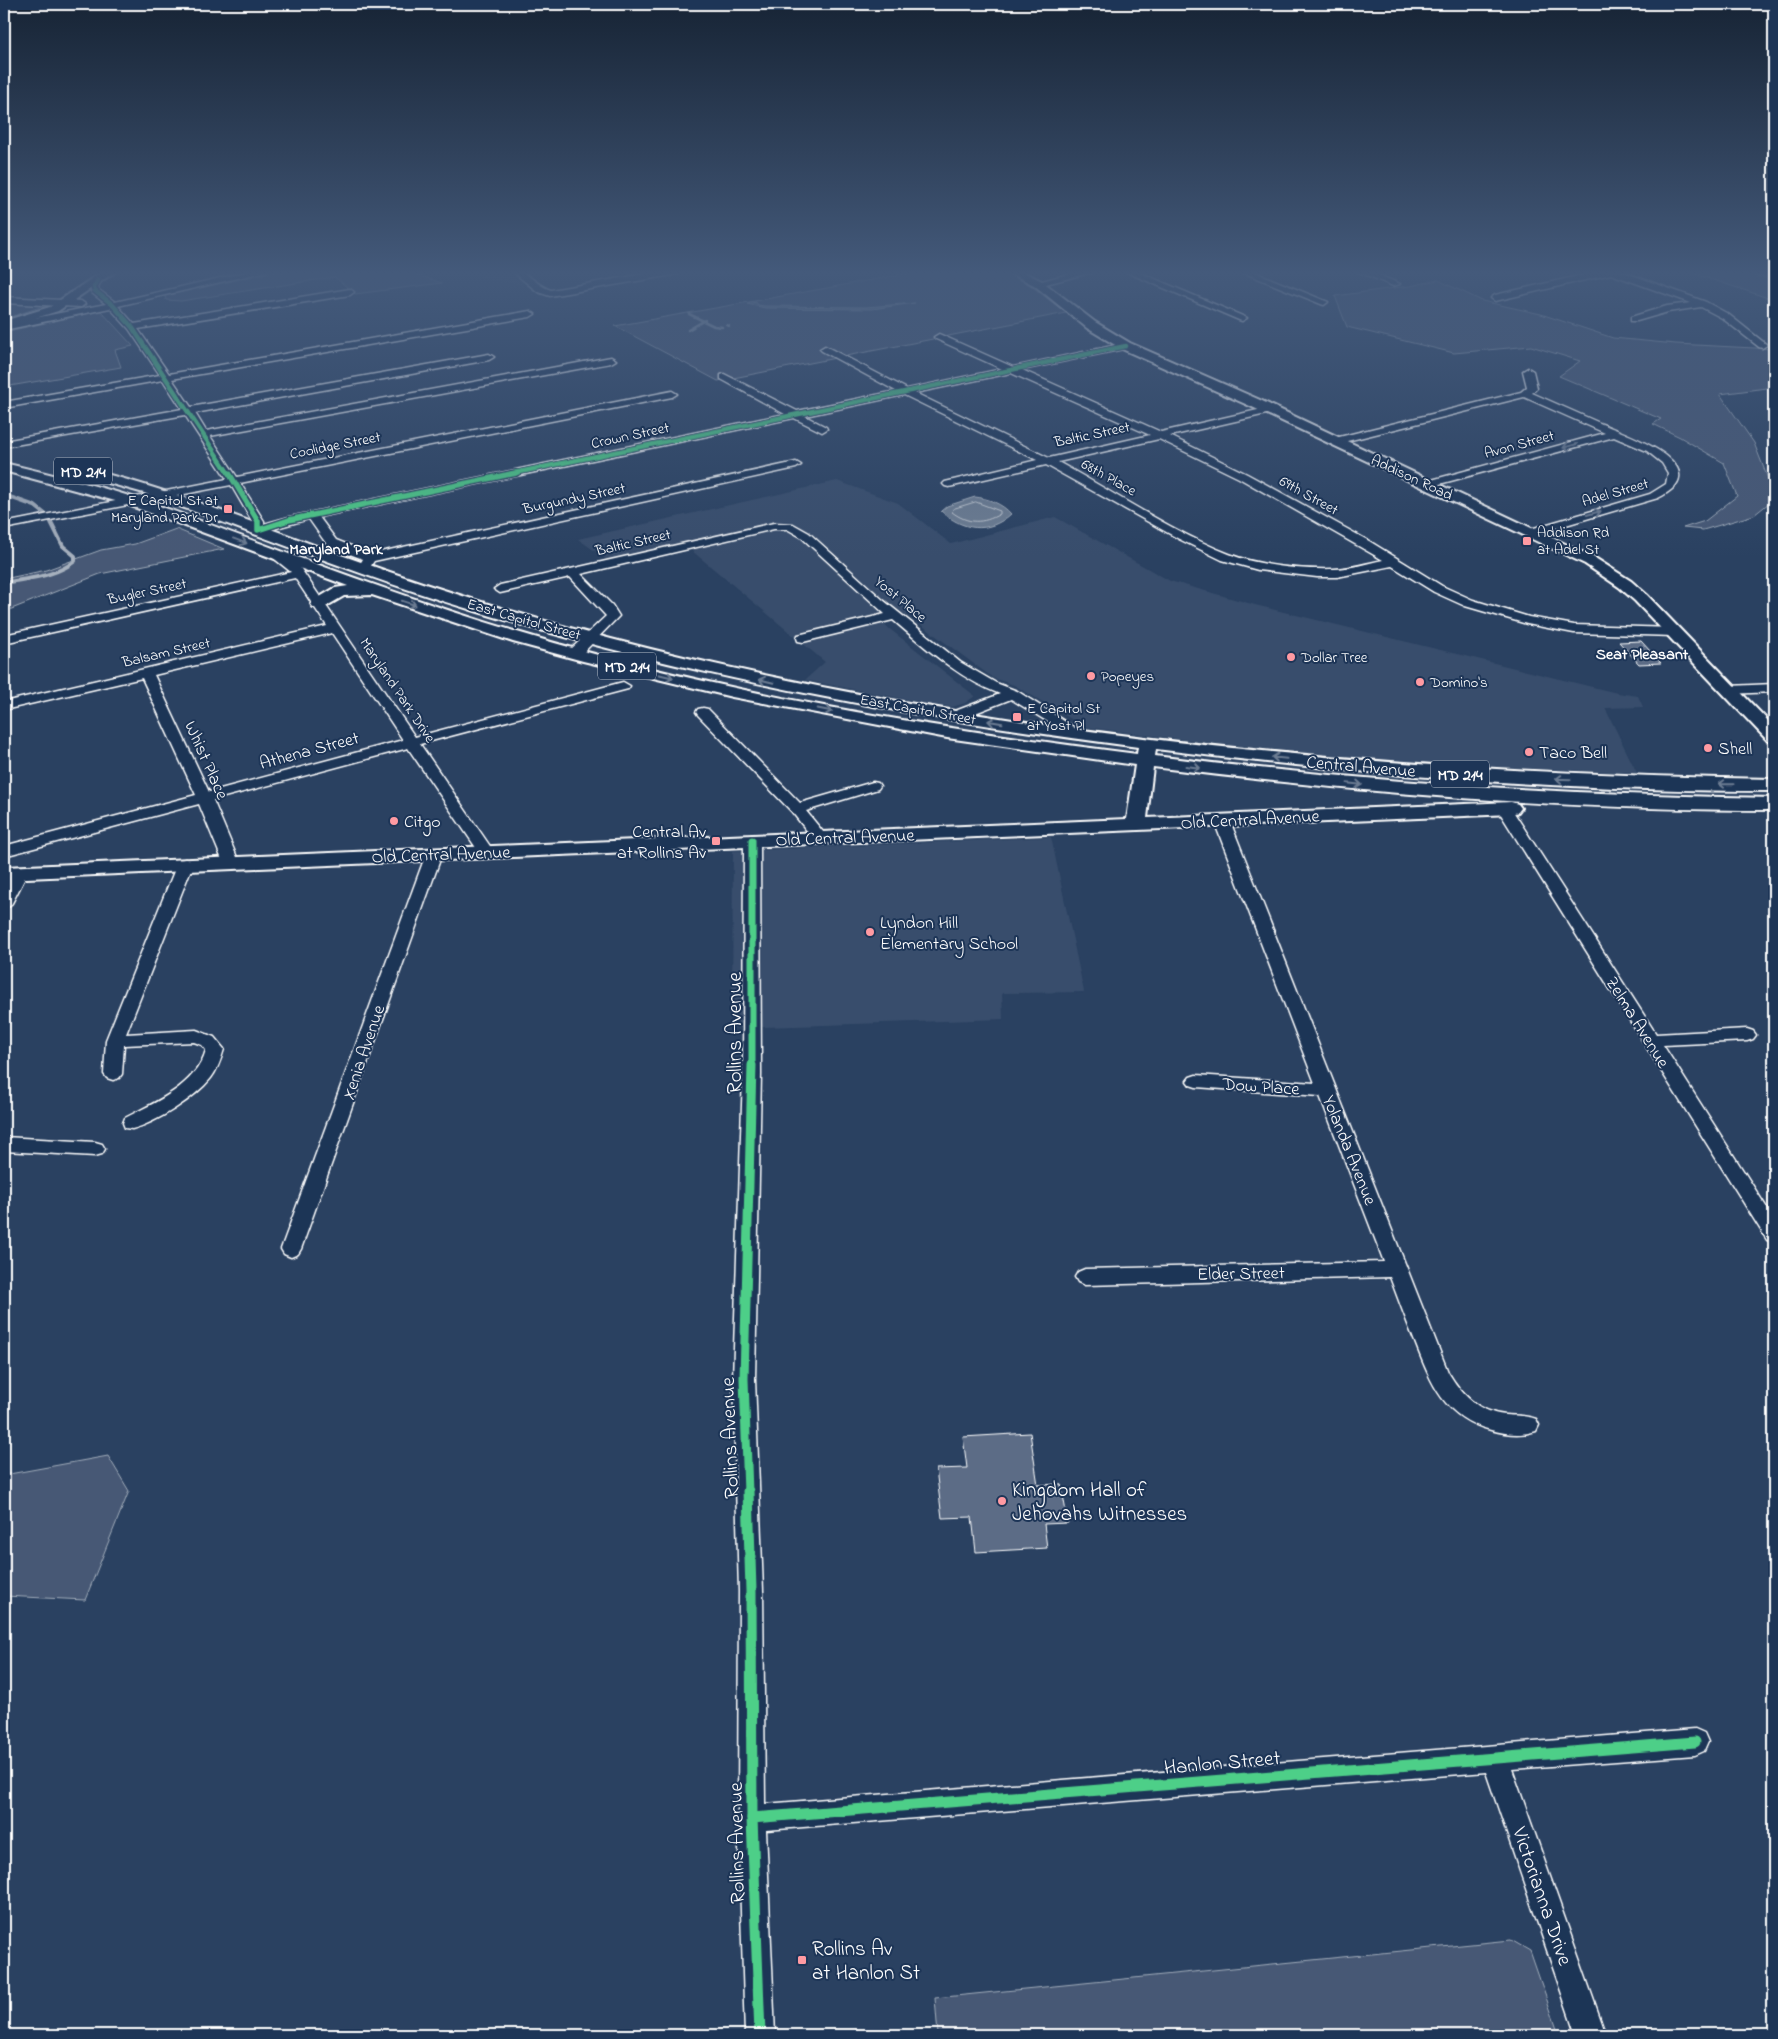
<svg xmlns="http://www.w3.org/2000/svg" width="1778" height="2039" viewBox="0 0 1778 2039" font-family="'Indie Flower',sans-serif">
	<rect width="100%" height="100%" fill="#2a4161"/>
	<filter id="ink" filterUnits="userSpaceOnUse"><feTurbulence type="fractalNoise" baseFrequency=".02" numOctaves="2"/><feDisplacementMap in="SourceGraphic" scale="10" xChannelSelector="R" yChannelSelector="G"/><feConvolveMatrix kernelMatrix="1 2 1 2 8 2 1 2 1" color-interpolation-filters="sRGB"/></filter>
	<g filter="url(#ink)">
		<!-- built -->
		<g fill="#394e6c">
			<path d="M 470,271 L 506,271 L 523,284 L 490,280 Z"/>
			<path d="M 837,481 L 898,503 L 951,544 L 1055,517 L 1170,581 L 1255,605 L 1617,693 L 1638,696 L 1643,707 L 1605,708 L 1637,773 L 1512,768 L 1335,756 L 1210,743 L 1085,727 L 1014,685 L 993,678 L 908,615 L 882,623 L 975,696 L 965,703 L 952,707 L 935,705 L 805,680 L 825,662 L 691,550 L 618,567 L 578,539 Z"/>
			<path d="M 1051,837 L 1084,992 L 1002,993 L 1003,1019 L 732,1028 L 733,851 Z"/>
		</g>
		<!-- green -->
		<g fill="#465975" stroke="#a2acba">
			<path d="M 277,271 L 406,271 L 442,283 L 355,294 L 335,277 L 181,301 L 166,300 L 165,296 Z"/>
			<path d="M 922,271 L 1001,271 L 1026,282 L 1066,313 L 718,381 L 615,326 Z"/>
			<path d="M 1686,271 L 1774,271 L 1774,300 Z"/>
			<path d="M 1438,280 L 1482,301 L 1541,314 L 1613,338 L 1676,344 L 1774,349 L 1774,387 L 1720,394 L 1754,443 L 1774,494 L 1774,499 L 1754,515 L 1703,530 L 1683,528 L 1705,521 L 1737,496 L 1724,463 L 1680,437 L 1653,424 L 1661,419 L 1559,376 L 1580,361 L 1531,346 L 1454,353 L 1347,327 L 1335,296 L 1410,286 Z"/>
			<path d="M 4,303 L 43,304 L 43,306 L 4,319 Z"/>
			<path d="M 101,311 L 133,346 L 115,350 L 121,367 L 4,387 L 4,332 Z"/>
			<path d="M 176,529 L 224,549 L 100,574 L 4,612 L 4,579 L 46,570 L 101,550 L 135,544 Z"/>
			<path d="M 108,1456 L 129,1491 L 85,1600 L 4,1596 L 4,1475 Z"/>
			<path d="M 1511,1940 L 1530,1951 L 1559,2035 L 938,2035 L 935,1998 Z"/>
		</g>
		<!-- water -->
		<g fill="#6d7d92" stroke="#a7b1be">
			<path d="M 756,302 L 758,305 L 765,306 L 866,307 L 915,303 L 872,309 L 765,308 L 747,304 Z"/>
			<path d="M 975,497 C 987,498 1003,504 1011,514 C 988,535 962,530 941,511 L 947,506 Z"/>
		</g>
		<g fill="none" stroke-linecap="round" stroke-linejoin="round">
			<!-- shore -->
			<path stroke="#c5cbd3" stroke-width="1" d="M 976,502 L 1000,511 L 1000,514 C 983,524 968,524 952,512 L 953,509 Z"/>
			<!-- stream-far1 -->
			<g stroke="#a7b1be" stroke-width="2.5">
				<path d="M 1736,271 L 1774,279"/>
				<path d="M 689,314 L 714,326 L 722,327"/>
				<path d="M 727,325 L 729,326"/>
				<path d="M 688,330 L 705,320"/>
			</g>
			<!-- stream -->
			<g stroke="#a7b1be" stroke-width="4">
				<path d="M 4,495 L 35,506 L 45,514"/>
				<path d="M 4,583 C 29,578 55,577 75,561 L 75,556 L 63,546 L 51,522"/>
			</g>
		</g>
		<!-- building -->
		<g fill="#5b6c86" stroke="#fff">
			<path d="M 1641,641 L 1661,663 L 1639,664 L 1619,642 Z"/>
			<path d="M 1030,1433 L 1038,1485 L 1061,1484 L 1068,1523 L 1044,1524 L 1047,1548 L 976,1552 L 972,1517 L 942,1518 L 936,1469 L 967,1468 L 963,1437 Z"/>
		</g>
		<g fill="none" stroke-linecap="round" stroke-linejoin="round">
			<!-- minor casing -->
			<g stroke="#fff" stroke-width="3">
				<g id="minor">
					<path d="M 251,271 L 267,271 L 118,306 L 134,324 L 350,289 L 354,292 L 350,295 L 138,329 L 169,374 L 530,311 L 535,314 L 530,317 L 172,379 L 191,407 L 489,354 L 494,357 L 489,360 L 195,413 L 206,431 L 611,357 L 616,360 L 611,363 L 210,436 L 237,477 L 672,391 L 677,394 L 672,397 L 240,483 L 264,521 L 264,524 L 289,517 L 785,414 L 721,379 L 721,375 L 724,374 L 797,411 L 896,391 L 822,351 L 820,349 L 825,346 L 907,389 L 1002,369 L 936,339 L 934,337 L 939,334 L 1013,367 L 1126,343 L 1131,346 L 1129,348 L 1022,370 L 1161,432 L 1271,407 L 1275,408 L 1275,412 L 1170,436 L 1247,474 L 1369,541 L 1442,586 L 1473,600 L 1529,617 L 1574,625 L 1674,628 L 1680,632 L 1674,636 L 1574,633 L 1527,624 L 1465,606 L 1434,592 L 1392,566 L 1337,577 L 1317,577 L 1258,570 L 1222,560 L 1179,539 L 1046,465 L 949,487 L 945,486 L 943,484 L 945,482 L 1037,460 L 904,395 L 805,416 L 826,427 L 827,429 L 822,432 L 794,418 L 319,517 L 336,540 L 371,554 L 796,462 L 801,465 L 796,468 L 374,561 L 368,570 L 364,571 L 358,567 L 363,559 L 328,546 L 309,519 L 258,533 L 254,532 L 252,521 L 231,485 L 4,529 L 4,523 L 227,479 L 185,415 L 4,447 L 4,441 L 182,409 L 163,380 L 4,408 L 4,402 L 160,375 L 129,329 L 110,308 L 4,330 L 4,324 L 106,304 L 92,293 L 90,287 L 95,278 L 98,277 L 102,280 L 98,287 L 99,290 L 115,302 ZM 1011,373 L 1150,435 L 1049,458 L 915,393 ZM 1159,439 L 1239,478 L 1383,560 C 1367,563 1350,569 1334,569 C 1303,570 1259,566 1229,554 C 1169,530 1115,493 1058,462 Z"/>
					<path d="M 512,271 C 529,271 535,285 551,290 L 662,271 L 682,271 L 678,274 L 550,296 L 538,292 Z"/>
					<path d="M 1080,271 L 1097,271 L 1038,286 L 1034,283 Z"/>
					<path d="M 1124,271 L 1136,271 L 1247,318 L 1242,321 L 1239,320 Z"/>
					<path d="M 1240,271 L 1252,271 L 1328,302 L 1324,305 L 1321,304 Z"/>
					<path d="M 1357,271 L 1369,271 L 1400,284 L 1393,286 Z"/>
					<path d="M 1600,271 L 1621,271 L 1706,302 L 1728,314 L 1767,345 L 1762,348 L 1759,347 L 1722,318 L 1701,307 L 1668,312 L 1637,321 L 1631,321 L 1631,317 L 1667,306 L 1691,303 L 1611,274 L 1495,301 L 1491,298 L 1495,295 Z"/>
					<path d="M 4,297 L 81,301 L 85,304 L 81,307 L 4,303 Z"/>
					<path d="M 1528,368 L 1533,371 L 1537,388 L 1532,393 C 1555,403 1579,414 1602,424 C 1626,434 1721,467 1658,498 L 1535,534 L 1527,534 L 1525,532 L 1527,530 L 1650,494 L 1666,484 L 1668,473 L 1662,463 L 1647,451 L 1614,437 L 1432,486 L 1424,486 L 1422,484 L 1424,482 L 1605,433 L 1524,397 L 1335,444 L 1330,441 L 1331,439 L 1521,392 L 1527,387 L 1523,371 Z"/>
					<path d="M 774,523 L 793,524 L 809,533 L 883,600 L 960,662 L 996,683 L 1017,691 L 1086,735 L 1084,738 L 1074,738 L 1011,699 L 960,719 L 950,719 L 948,716 L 950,713 L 1000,694 C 958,678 926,648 893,620 L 803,642 L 798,641 L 797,638 L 798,635 L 885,614 L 801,537 L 787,529 L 774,529 L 581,574 L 612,605 L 619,616 L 580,656 L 570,656 L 568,653 L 570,650 L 606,616 L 570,577 L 500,593 L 494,589 L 500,585 Z"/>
					<path d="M 275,549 L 297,563 L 415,737 L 623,682 L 630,686 L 628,689 L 420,744 L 494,852 L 491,855 L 481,855 L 408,748 L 213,800 L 239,862 L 237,865 L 225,865 L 223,862 L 199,804 L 4,856 L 4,846 L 196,795 L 142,678 L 4,710 L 4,702 L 327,626 L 295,578 L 4,643 L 4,635 L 291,572 L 271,556 L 269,553 ZM 332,633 L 403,740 L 209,792 L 154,675 Z"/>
					<path d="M 1774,684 L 1774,692 L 1729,694 L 1722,690 L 1729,686 Z"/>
					<path d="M 703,708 L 708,709 L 800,803 L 873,782 L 878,783 L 880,786 L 878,789 L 806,811 L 828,838 L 825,841 L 815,841 L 792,812 L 698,715 L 696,712 L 698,709 Z"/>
					<path d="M 1504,804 L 1509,805 L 1511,808 L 1656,1034 L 1747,1029 L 1753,1031 L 1756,1035 L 1753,1039 L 1747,1041 L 1663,1045 L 1774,1219 L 1774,1242 L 1767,1240 L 1497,808 L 1499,805 Z"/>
					<path d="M 1222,816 L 1227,818 L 1230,821 L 1448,1372 C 1461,1394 1478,1412 1505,1415 C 1516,1416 1526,1415 1536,1419 L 1539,1425 L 1536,1431 C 1521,1436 1505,1434 1491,1430 C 1444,1418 1431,1383 1415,1342 C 1406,1320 1398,1298 1390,1277 L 1085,1285 L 1078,1282 L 1075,1277 L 1078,1272 L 1085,1269 L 1384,1262 L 1320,1096 L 1196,1087 L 1190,1085 L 1187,1081 L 1190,1077 L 1196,1075 L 1315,1083 L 1214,821 L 1217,818 Z"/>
					<path d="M 752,835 L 757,837 L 760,840 L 761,1074 L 755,1379 L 763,1591 L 765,1804 L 1695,1729 L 1704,1733 L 1708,1742 L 1704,1751 L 1695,1755 L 1512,1769 L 1606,2035 L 1576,2035 L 1486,1772 L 766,1830 L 775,2035 L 745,2035 L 738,1818 L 739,1591 L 733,1379 L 743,1074 L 744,840 L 747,837 Z"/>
					<path d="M 434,849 L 439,851 L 442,854 L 301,1249 L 298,1254 L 291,1257 L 284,1254 L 281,1249 L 426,854 L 429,851 Z"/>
					<path d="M 185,859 L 191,861 L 193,864 L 126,1034 L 196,1030 L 214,1037 L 224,1049 C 221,1059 218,1069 211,1078 C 195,1098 156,1123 132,1129 L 125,1128 L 123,1123 L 125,1118 C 156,1102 196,1086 206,1050 L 202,1045 L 194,1042 L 124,1045 L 122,1074 L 119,1078 L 113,1080 L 107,1078 L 104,1074 L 106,1040 L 177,864 L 179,861 Z"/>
					<path d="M 20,867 L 26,869 L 28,872 L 12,903 L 10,906 L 4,908 L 4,888 L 14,869 Z"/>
					<path d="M 4,1137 L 95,1142 L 102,1144 L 105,1149 L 102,1154 L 95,1156 L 4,1151 Z"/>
				</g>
			</g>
			<!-- major casing -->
			<g stroke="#fff" stroke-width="4">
				<g id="major">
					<path d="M 103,271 L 116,271 L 58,311 L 4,328 L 4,321 L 50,307 Z"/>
					<path d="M 1006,271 L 1021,271 L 1042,281 L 1095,322 L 1130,343 L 1260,400 L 1595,558 L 1631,581 L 1647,595 L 1774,727 L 1774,742 L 1768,741 L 1635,601 L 1619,587 L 1585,564 L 1250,406 L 1122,349 L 1087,328 L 1034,285 Z"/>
					<path d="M 4,463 C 46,473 88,483 129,496 C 172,509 214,527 257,542 C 345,575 434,607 524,634 C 724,694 930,728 1137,754 L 1138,747 C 914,718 691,677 475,611 C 363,577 254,533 144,493 L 101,481 L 99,478 L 101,475 L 106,474 C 186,495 263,527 341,555 C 430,587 519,615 611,639 C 986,736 1387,773 1774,779 L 1774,791 C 1568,791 1360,775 1156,749 L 1155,756 C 1360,782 1567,795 1774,798 L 1774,810 C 1567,810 1359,793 1153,767 L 1147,818 L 1511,802 L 1518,804 L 1521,808 L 1518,812 L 1511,814 L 4,879 L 4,867 L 1127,819 L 1135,765 L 947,738 L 732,697 L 583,661 L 513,642 L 372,595 L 344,596 L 325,607 L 313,607 L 311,604 L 313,601 L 335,588 L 348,586 L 123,503 L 4,471 Z"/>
				</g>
			</g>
			<!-- minor -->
			<use href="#minor" fill="#1d3557" fill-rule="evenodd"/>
			<!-- major -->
			<use href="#major" fill="#1d3557" fill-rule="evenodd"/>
			<!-- cycleway-far4 casing -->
			<g stroke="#1d3557" stroke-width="6">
				<g id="cycleway-far4">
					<path d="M 98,280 L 94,287 L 95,291 L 112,304 L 132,327 L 229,474"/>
					<path d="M 510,474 L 1126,346"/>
				</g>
			</g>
			<!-- cycleway-far3 casing -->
			<g stroke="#1d3557" stroke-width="8">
				<path id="cycleway-far3" d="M 229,473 L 258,521 L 258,530 L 289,520 L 516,473"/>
			</g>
			<!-- cycleway-far2 casing -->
			<g stroke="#1d3557" stroke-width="10">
				<path id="cycleway-far2" d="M 752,840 L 752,1066"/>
			</g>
			<!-- cycleway-far1 casing -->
			<g stroke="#1d3557" stroke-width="12">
				<path id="cycleway-far1" d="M 748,1493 L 744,1379 L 752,1065"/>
			</g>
			<!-- cycleway casing -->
			<g stroke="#1d3557" stroke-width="14">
				<g id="cycleway">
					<path d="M 748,1491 L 751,1591 L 752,1818 L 760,2035"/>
					<path d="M 752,1818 L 1695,1742"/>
				</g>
			</g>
			<!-- cycleway-far4 -->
			<use href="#cycleway-far4" stroke="#4dcf88" stroke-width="4.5"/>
			<!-- cycleway-far3 -->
			<use href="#cycleway-far3" stroke="#4dcf88" stroke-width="5.5"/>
			<!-- cycleway-far2 -->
			<use href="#cycleway-far2" stroke="#4dcf88" stroke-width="7"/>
			<!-- cycleway-far1 -->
			<use href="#cycleway-far1" stroke="#4dcf88" stroke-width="9"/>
			<!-- cycleway -->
			<use href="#cycleway" stroke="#4dcf88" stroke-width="11"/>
		</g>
		<!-- one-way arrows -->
		<defs><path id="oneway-shaft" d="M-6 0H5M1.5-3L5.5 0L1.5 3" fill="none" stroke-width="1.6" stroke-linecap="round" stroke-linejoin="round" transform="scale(1.25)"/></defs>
		<g stroke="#6c7c92">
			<use href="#oneway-shaft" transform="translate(1570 446) rotate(165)"/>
			<use href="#oneway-shaft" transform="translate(1594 513) rotate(-16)"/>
			<use href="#oneway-shaft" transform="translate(240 541) rotate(20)"/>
			<use href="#oneway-shaft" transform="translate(409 603) rotate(18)"/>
			<use href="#oneway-shaft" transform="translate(666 676) rotate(13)"/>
			<use href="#oneway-shaft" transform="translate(766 681) rotate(-167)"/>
			<use href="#oneway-shaft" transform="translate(825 710) rotate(11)"/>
			<use href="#oneway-shaft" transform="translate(995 722) rotate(-171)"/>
			<use href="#oneway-shaft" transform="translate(1279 758) rotate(-174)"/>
			<use href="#oneway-shaft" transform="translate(1193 767) rotate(7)"/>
			<use href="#oneway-shaft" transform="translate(1563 779) rotate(-178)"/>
			<use href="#oneway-shaft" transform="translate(1355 784) rotate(6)"/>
			<use href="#oneway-shaft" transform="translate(1726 784) rotate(-179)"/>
		</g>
	</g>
	<!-- sky -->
	<linearGradient id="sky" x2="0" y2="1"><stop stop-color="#172435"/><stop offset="0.49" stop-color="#445a7b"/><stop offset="1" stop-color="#445a7b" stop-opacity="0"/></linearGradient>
	<rect width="1778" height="557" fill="url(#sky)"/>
	<!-- markers -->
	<g fill="#ff9aa2" stroke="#1d3557" stroke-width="2">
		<rect x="223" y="504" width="10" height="10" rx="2.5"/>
		<rect x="1522" y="536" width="10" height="10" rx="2.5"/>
		<circle cx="1291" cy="657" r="5"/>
		<circle cx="1091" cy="676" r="5"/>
		<circle cx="1420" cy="682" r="5"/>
		<rect x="1012" y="712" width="10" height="10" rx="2.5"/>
		<circle cx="1708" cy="748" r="5"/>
		<circle cx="1529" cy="752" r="5"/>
		<circle cx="394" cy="821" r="5"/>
		<rect x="711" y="836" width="10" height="10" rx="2.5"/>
		<circle cx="870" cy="932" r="5"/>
		<circle cx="1002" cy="1501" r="5"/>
		<rect x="797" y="1955" width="10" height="10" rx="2.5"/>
	</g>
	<g text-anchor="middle" stroke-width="4" stroke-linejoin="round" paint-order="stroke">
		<!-- far-street labels -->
		<g font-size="15" fill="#fff" stroke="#1d3557">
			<text transform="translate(1092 434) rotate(-12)" y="5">Baltic Street</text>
			<text transform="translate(630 435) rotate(-12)" y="5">Crown Street</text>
			<text transform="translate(1519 444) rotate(-15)" y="5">Avon Street</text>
			<text transform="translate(335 445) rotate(-11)" y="5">Coolidge Street</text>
			<text transform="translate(1109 477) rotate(29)" y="5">68th Place</text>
			<text transform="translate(1412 477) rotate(25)" y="5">Addison Road</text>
			<text transform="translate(1615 492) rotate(-16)" y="5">Adel Street</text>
			<text transform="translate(1309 495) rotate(29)" y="5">69th Street</text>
			<text transform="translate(574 498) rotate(-12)" y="5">Burgundy Street</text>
			<text transform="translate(633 542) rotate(-13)" y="5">Baltic Street</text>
			<text transform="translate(147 591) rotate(-12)" y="5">Bugler Street</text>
			<text transform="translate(901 599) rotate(40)" y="5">Yost Place</text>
			<text transform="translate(524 619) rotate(16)" y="5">East Capitol Street</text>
			<text transform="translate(166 652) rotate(-13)" y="5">Balsam Street</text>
			<text transform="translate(398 690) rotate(56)" y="5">Maryland Park Drive</text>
			<text transform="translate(918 709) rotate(10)" y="5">East Capitol Street</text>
		</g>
		<!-- far-poi labels -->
		<g font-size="15" fill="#fff" stroke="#1d3557" text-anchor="start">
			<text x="218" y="505" text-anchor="end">E Capitol St at<tspan x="218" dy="17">Maryland Park Dr</tspan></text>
			<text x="1537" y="537">Addison Rd<tspan x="1537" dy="17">at Adel St</tspan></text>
			<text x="1301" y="662">Dollar Tree</text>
			<text x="1101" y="681">Popeyes</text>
			<text x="1430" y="687">Domino's</text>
			<text x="1027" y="713">E Capitol St<tspan x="1027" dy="17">at Yost Pl</tspan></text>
		</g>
		<!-- shield labels -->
		<g fill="#1d3557" stroke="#bbc2cd" stroke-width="1">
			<rect x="54" y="457.5" width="58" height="27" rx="4"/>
			<rect x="598" y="652.5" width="58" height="27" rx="4"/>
			<rect x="1431" y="760.5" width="58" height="27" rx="4"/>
		</g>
		<g font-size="16" font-weight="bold" fill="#fff">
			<text x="83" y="477">MD 214</text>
			<text x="627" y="672">MD 214</text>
			<text x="1460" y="780">MD 214</text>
		</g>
		<!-- far-quarter labels -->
		<g font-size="16" font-weight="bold" fill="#fff" stroke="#1d3557">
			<text x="336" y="554">Maryland Park</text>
			<text x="1642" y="659">Seat Pleasant</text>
		</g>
		<!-- poi labels -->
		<g font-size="18" fill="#fff" stroke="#1d3557" text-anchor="start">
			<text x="1718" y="754">Shell</text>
			<text x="1539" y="758">Taco Bell</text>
			<text x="404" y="827">Citgo</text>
			<text x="706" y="837" text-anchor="end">Central Av<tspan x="706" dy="21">at Rollins Av</tspan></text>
			<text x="880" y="928">Lyndon Hill<tspan x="880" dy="21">Elementary School</tspan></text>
		</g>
		<!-- street labels -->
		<g font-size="18" fill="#fff" stroke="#1d3557">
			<text transform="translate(309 750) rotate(-15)" y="6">Athena Street</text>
			<text transform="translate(207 760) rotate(66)" y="6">Whist Place</text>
			<text transform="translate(1361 766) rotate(5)" y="6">Central Avenue</text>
			<text transform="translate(1250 819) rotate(-3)" y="6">Old Central Avenue</text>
			<text transform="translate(845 837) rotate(-2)" y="6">Old Central Avenue</text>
			<text transform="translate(441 854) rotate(-2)" y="6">Old Central Avenue</text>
			<text transform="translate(1638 1022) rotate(58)" y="6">Zelma Avenue</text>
			<text transform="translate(363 1052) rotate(-71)" y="6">Xenia Avenue</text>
			<text transform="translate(1261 1086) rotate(4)" y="6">Dow Place</text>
			<text transform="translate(1350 1150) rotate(68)" y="6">Yolanda Avenue</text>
			<text transform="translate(1241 1273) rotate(-1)" y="6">Elder Street</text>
		</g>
		<!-- near-street labels -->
		<g font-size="21" fill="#fff" stroke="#1d3557">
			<text transform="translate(734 1033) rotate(-90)" y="7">Rollins Avenue</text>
			<text transform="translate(729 1438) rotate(-92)" y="7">Rollins Avenue</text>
			<text transform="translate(1222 1762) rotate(-5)" y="7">Hanlon Street</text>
			<text transform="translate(736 1843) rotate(-91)" y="7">Rollins Avenue</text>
			<text transform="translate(1543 1896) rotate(71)" y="7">Victorianna Drive</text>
		</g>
		<!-- near-poi labels -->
		<g font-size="21" fill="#fff" stroke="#1d3557" text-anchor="start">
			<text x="1012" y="1496">Kingdom Hall of<tspan x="1012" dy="24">Jehovahs Witnesses</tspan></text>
			<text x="812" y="1955">Rollins Av<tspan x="812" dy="24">at Hanlon St</tspan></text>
		</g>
	</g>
	<!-- margin -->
	<rect width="1778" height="2039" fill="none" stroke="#1d3557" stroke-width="20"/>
	<rect x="10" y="10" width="1758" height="2019" fill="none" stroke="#fff" stroke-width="2" filter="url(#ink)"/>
</svg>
